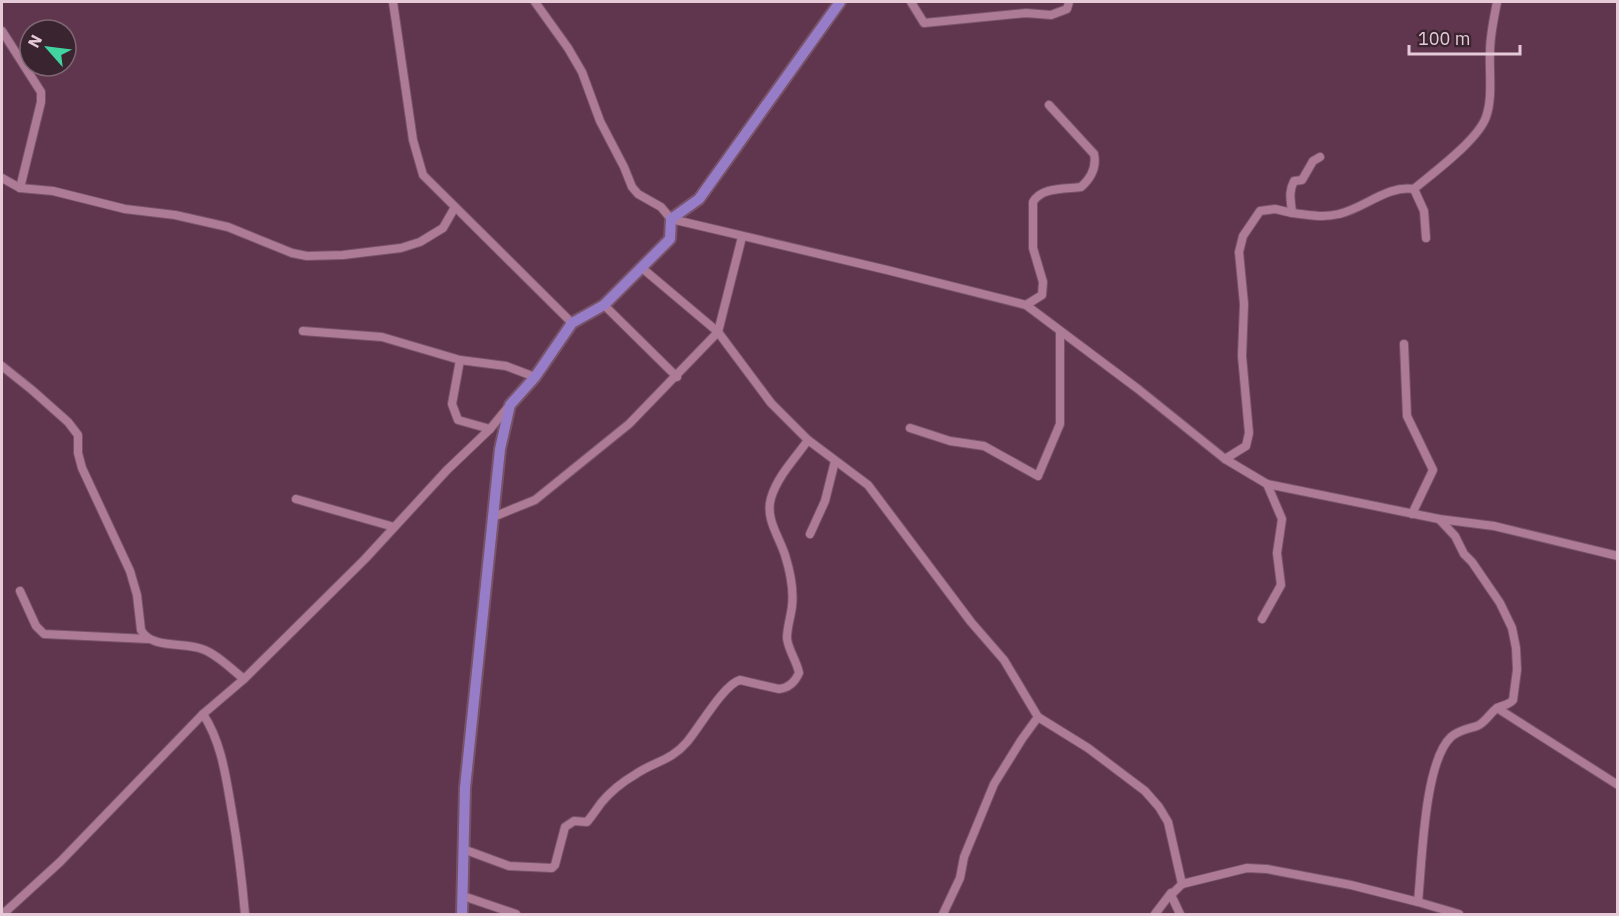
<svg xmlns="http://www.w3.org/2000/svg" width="1619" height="916" viewBox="0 0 1619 916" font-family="'IBM Plex Sans',sans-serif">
	<rect width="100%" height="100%" fill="#60354e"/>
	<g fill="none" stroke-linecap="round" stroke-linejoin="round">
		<!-- minor casing -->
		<g stroke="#785368" stroke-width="10">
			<g id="minor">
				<path d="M 393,2 L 413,140 L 423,175 L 572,323"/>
				<path d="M 535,2 L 568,48 L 582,72 L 600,121 L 624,167 L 632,187 L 638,194 L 661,207 L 671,219 L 887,270 L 1026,305 L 1138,389 L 1225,459 L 1267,484 L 1439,519 L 1494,526 L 1618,556"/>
				<path d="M 911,2 L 924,23 L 1026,13 L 1051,15 L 1067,9 L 1069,2"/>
				<path d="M 2,31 L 41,92 L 41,102 L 20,188"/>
				<path d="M 2,178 L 20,188 L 53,191 L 125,209 L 175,215 L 228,227 L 292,253 L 307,256 L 343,255 L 401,248 L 420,242 L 443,228 L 455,207"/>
				<path d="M 1414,189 L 1424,211 L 1426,238"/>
				<path d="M 1292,213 C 1308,215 1324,218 1339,214 C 1365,208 1387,185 1414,189 C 1433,173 1478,140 1486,117 C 1493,98 1489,72 1490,52 C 1490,35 1494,18 1497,2"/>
				<path d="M 642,268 L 718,332 L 771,403 L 808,440 L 868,485 L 971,622 L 1004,660 L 1038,717 L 1088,748 L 1145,791 L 1159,807 L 1168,822 L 1182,884 L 1171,895 L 1180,914"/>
				<path d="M 604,305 L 677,377"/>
				<path d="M 1026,305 L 1042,295 L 1043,282 L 1033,248 L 1033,202 C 1041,187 1065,189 1081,187 C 1091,178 1097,168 1094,154 L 1049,105"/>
				<path d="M 303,331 L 382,337 L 460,360 L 506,366 L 535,377"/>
				<path d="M 1404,344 L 1407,416 L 1433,470 L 1412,514"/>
				<path d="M 460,360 L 452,404 L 458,420 L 490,429"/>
				<path d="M 2,366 L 32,390 L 68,422 L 78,435 L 78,453 L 82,468 L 130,571 L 137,595 L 141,630 C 151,649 183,642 202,649 C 217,654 231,669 244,679"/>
				<path d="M 910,428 L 950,441 L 984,446 L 1038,476 L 1060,424 L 1060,332"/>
				<path d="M 1225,459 L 1246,446 L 1249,433 L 1242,356 L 1244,304 L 1239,252 L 1243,236 L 1260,211 L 1275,209 L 1292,213 C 1291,200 1288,193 1294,181 L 1302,180 L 1313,161 L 1320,157"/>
				<path d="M 296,499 L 394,527"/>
				<path d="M 493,517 L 535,500 L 629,424 L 718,332 L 742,237"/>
				<path d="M 810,534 L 825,501 L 835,461"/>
				<path d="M 20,591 L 36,626 L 44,634 L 148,639"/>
				<path d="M 1262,619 L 1281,585 L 1277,553 L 1282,519 L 1267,484"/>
				<path d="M 1497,708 L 1618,785"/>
				<path d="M 203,714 C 222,743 226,778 232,812 C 238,846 242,880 245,914"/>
				<path d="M 463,849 L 509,866 L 552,868 L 555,865 L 565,827 L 574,821 L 587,822 C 592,816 596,810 601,803 C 610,792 624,781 636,774 C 655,761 671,761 687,742 C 699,728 724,684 740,680 L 779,689 C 789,688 795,682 799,673 C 797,661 788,650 787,638 C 787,627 791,616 792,606 C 794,589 790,571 785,555 C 779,536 765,519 771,498 C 778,475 795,459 808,440"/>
				<path d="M 1182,884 L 1247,868 L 1267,869 L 1351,885 L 1418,902 L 1459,914"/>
				<path d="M 463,896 L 516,914"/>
				<path d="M 1418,902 C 1422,863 1424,762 1451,737 C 1459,730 1468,729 1477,726 C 1485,723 1490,713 1497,708 C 1503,705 1509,705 1513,700 L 1517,670 L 1516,648 L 1512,628 L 1500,603 L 1472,562 L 1464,554 L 1455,536 L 1439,519"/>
				<path d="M 3,914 L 60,862 L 203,714 L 244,679 L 365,559 L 447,470 L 490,429 L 509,406"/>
				<path d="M 943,914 L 960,878 L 964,857 L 994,784 L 1022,739 L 1038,717"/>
				<path d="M 1155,914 L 1171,893 L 1171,895"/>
			</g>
		</g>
		<!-- major casing -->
		<g stroke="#785368" stroke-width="14">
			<path id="major" d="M 462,914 L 465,788 L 500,449 L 510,405 L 535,377 L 572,323 L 604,305 L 670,239 L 671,219 L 699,199 L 840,2"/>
		</g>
		<!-- minor -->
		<use href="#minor" stroke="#ad7b96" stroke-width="8"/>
		<!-- major -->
		<use href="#major" stroke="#977dc8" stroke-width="10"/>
	</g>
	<!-- border -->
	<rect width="1619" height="916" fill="none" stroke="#e6cad8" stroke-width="6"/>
	<!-- north arrow -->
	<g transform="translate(48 48) rotate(298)"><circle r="28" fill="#392430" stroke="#7e6673" stroke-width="1.5"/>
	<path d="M0-4.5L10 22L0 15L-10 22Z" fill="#41d4a1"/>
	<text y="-9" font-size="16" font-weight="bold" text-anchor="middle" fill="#e6cad8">N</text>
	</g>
	<!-- scale -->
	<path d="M1409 45v9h111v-9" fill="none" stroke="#e6cad8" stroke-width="3"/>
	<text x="1418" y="45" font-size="18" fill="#e6cad8" stroke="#392430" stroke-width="4.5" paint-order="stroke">100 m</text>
</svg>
